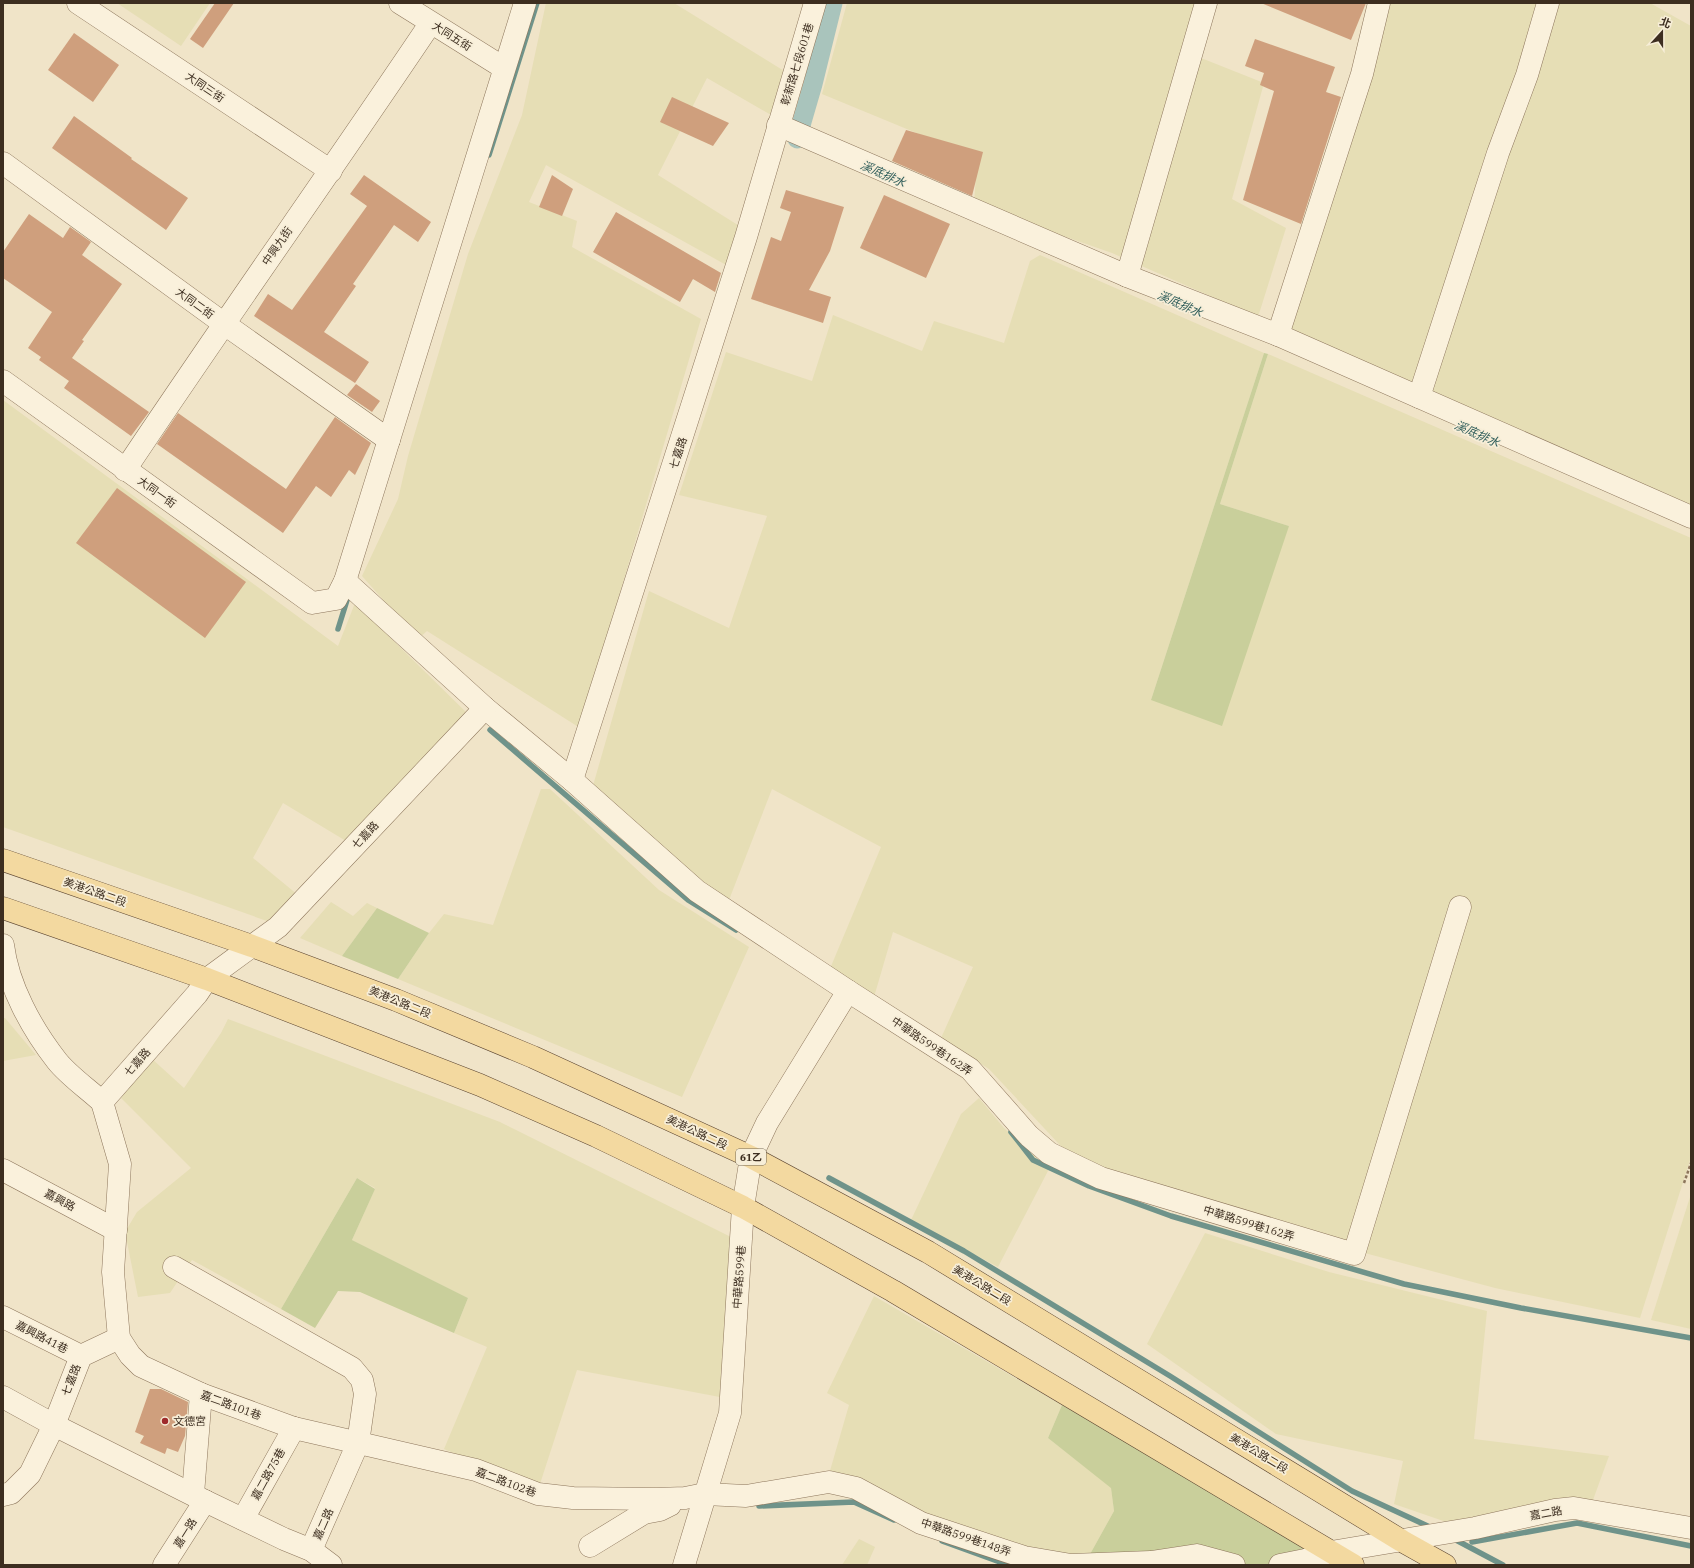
<svg xmlns="http://www.w3.org/2000/svg" width="1694" height="1568" viewBox="0 0 1694 1568" font-family="'IBM Plex Serif','Noto Sans TC',serif">
	<rect width="100%" height="100%" fill="#f0e4c8"/>
	<!-- farmland -->
	<g fill="#e6deb5">
		<path d="M 117,3 L 210,3 L 181,46 Z"/>
		<path d="M 546,3 L 674,3 L 789,74 L 783,122 L 707,78 L 658,175 L 741,227 L 728,266 L 546,165 L 529,202 L 577,221 L 572,247 L 701,319 L 580,728 L 427,631 L 418,639 L 362,576 L 398,499 L 408,456 L 468,254 L 522,115 Z"/>
		<path d="M 847,3 L 1199,3 L 1186,52 L 1264,83 L 1232,199 L 1286,228 L 1258,317 L 1112,253 L 974,205 L 977,158 L 822,94 Z"/>
		<path d="M 1389,3 L 1650,3 L 1691,26 L 1691,507 L 1288,330 Z"/>
		<path d="M 1040,255 L 1264,353 L 1151,700 L 1289,526 L 1220,504 L 1268,354 L 1691,538 L 1691,1157 L 1640,1318 L 1495,1288 L 1361,1252 L 1071,1157 L 989,1069 L 941,1038 L 973,967 L 893,932 L 874,997 L 829,971 L 881,847 L 772,789 L 729,900 L 658,853 L 592,789 L 649,591 L 729,628 L 767,516 L 679,495 L 726,352 L 812,381 L 833,315 L 922,351 L 934,321 L 1004,343 L 1030,261 Z"/>
		<path d="M 3,400 L 338,646 L 355,603 L 470,716 L 356,847 L 283,803 L 253,858 L 304,900 L 281,926 L 3,827 Z"/>
		<path d="M 541,789 L 550,789 L 659,890 L 749,947 L 682,1097 L 398,979 L 429,933 L 444,914 L 493,925 Z"/>
		<path d="M 331,902 L 353,916 L 367,903 L 377,908 L 342,956 L 300,938 Z"/>
		<path d="M 3,1018 L 5,1018 L 36,1055 L 3,1061 Z"/>
		<path d="M 228,1019 L 500,1122 L 741,1242 L 725,1398 L 577,1370 L 538,1490 L 444,1449 L 487,1347 L 454,1333 L 468,1298 L 352,1240 L 375,1188 L 357,1178 L 281,1309 L 192,1260 L 170,1293 L 138,1297 L 125,1232 L 137,1212 L 191,1168 L 121,1098 L 151,1058 L 184,1088 L 221,1033 Z"/>
		<path d="M 979,1098 L 1004,1128 L 1049,1169 L 998,1267 L 911,1220 L 961,1114 Z"/>
		<path d="M 1691,1194 L 1691,1329 L 1651,1320 Z"/>
		<path d="M 1205,1233 L 1329,1272 L 1487,1311 L 1474,1439 L 1609,1456 L 1589,1511 L 1455,1525 L 1394,1504 L 1403,1461 L 1276,1434 L 1147,1344 Z"/>
		<path d="M 874,1296 L 1062,1405 L 1048,1438 L 1111,1487 L 1114,1511 L 1084,1565 L 825,1488 L 849,1405 L 827,1393 Z"/>
		<path d="M 859,1539 L 875,1547 L 867,1565 L 842,1565 Z"/>
	</g>
	<!-- green -->
	<g fill="#c9cf9b">
		<path d="M 1264,353 L 1268,354 L 1220,504 L 1289,526 L 1222,726 L 1151,700 Z"/>
		<path d="M 377,908 L 429,933 L 398,979 L 342,956 Z"/>
		<path d="M 357,1178 L 375,1189 L 352,1240 L 468,1298 L 454,1333 L 360,1292 L 338,1291 L 315,1328 L 281,1309 Z"/>
		<path d="M 1062,1405 L 1297,1540 L 1307,1551 L 1304,1565 L 1084,1565 L 1114,1511 L 1111,1488 L 1048,1438 Z"/>
	</g>
	<g fill="none" stroke-linecap="round" stroke-linejoin="round">
		<!-- stream -->
		<g stroke="#6f938a" stroke-width="5.5">
			<path d="M 489,155 L 537,3"/>
			<path d="M 338,629 L 348,597"/>
			<path d="M 490,730 L 688,900 L 736,930"/>
			<path d="M 1011,1132 L 1033,1160 L 1089,1186 L 1171,1216 L 1404,1284 L 1521,1308 L 1691,1338"/>
			<path d="M 829,1178 L 964,1251 L 1170,1376 L 1352,1491 L 1432,1528"/>
			<path d="M 759,1506 L 854,1502 L 894,1520"/>
			<path d="M 1454,1539 L 1503,1565"/>
			<path d="M 942,1541 L 1008,1565"/>
			<path d="M 1472,1542 L 1577,1523 L 1691,1546"/>
		</g>
		<!-- canal -->
		<path stroke="#a9c4bc" stroke-width="19" d="M 797,139 L 813,84 L 833,3"/>
	</g>
	<!-- building -->
	<g fill="#cf9f7d">
		<path d="M 215,3 L 234,3 L 203,48 L 190,39 Z"/>
		<path d="M 1261,3 L 1366,3 L 1351,40 Z"/>
		<path d="M 74,33 L 119,65 L 93,102 L 48,70 Z"/>
		<path d="M 1255,39 L 1335,67 L 1326,92 L 1341,97 L 1301,224 L 1243,200 L 1274,91 L 1260,85 L 1264,73 L 1245,66 Z"/>
		<path d="M 672,97 L 729,123 L 713,146 L 660,122 Z"/>
		<path d="M 74,116 L 132,158 L 131,159 L 188,198 L 166,230 L 52,148 Z"/>
		<path d="M 906,130 L 983,152 L 972,196 L 892,161 Z"/>
		<path d="M 364,175 L 431,222 L 418,242 L 394,225 L 353,284 L 356,286 L 324,332 L 369,362 L 355,383 L 254,316 L 268,294 L 292,310 L 367,206 L 350,194 Z"/>
		<path d="M 552,175 L 573,189 L 562,216 L 539,207 Z"/>
		<path d="M 786,190 L 844,207 L 830,251 L 809,290 L 831,297 L 823,323 L 751,299 L 771,237 L 781,241 L 791,212 L 780,208 Z"/>
		<path d="M 884,195 L 950,224 L 926,278 L 860,248 Z"/>
		<path d="M 616,212 L 721,273 L 715,292 L 693,279 L 680,302 L 593,252 Z"/>
		<path d="M 29,214 L 63,238 L 70,227 L 91,242 L 82,255 L 122,284 L 82,340 L 84,341 L 72,358 L 149,412 L 131,436 L 64,388 L 69,381 L 39,360 L 41,357 L 28,348 L 52,312 L 3,278 L 3,252 Z"/>
		<path d="M 356,384 L 380,401 L 372,412 L 347,395 Z"/>
		<path d="M 178,413 L 286,489 L 335,417 L 371,443 L 355,475 L 349,470 L 331,497 L 316,486 L 283,533 L 157,444 Z"/>
		<path d="M 117,488 L 246,582 L 205,638 L 76,543 Z"/>
		<path d="M 150,1389 L 161,1389 L 188,1402 L 185,1436 L 178,1452 L 167,1448 L 165,1454 L 140,1443 L 144,1436 L 135,1432 Z"/>
	</g>
	<g fill="none" stroke-linecap="round" stroke-linejoin="round">
		<!-- minor casing -->
		<g stroke="#8d765c" stroke-width="23">
			<g id="minor">
				<path d="M 78,3 L 331,171"/>
				<path d="M 400,3 L 504,68"/>
				<path d="M 778,125 L 1127,276 L 1278,335 L 1691,517"/>
				<path d="M 3,163 L 223,323 L 389,440"/>
				<path d="M 1127,276 L 1206,3"/>
				<path d="M 1278,335 L 1362,74 L 1379,3"/>
				<path d="M 3,381 L 312,603 L 336,599 L 345,581 L 525,3"/>
				<path d="M 1419,397 L 1498,153 L 1527,75 L 1548,3"/>
				<path d="M 125,470 C 225,320 330,173 430,24"/>
				<path d="M 345,581 L 485,708 L 572,780 L 697,891 L 848,991 L 970,1069 L 1029,1136 L 1049,1153 L 1101,1178 L 1354,1254 L 1460,907"/>
				<path d="M 485,708 L 278,927 L 207,979 L 197,994 L 102,1102 L 120,1164 L 113,1272 L 119,1338 L 130,1355 L 141,1366 L 201,1394 L 294,1428 L 476,1470 L 538,1494 L 573,1498 L 656,1499 L 685,1498 L 705,1494 L 746,1496 L 829,1482 L 856,1488 L 921,1523 L 1024,1557 L 1071,1565 L 1151,1562 L 1197,1555 L 1234,1565"/>
				<path d="M 572,780 L 746,237 L 815,3"/>
				<path d="M 3,945 C 8,986 32,1029 57,1061 C 69,1076 88,1089 102,1102"/>
				<path d="M 3,1170 L 116,1230"/>
				<path d="M 174,1267 L 352,1368 L 362,1380 L 365,1394 L 358,1443 L 311,1550"/>
				<path d="M 3,1317 L 81,1356"/>
				<path d="M 3,1397 L 54,1425 L 205,1501 L 284,1539 L 311,1550 L 331,1565"/>
				<path d="M 193,1494 L 201,1394"/>
				<path d="M 3,1495 L 11,1493 L 30,1474 L 54,1425 L 81,1356 L 119,1338"/>
				<path d="M 243,1519 L 294,1428"/>
				<path d="M 590,1546 L 644,1513 L 660,1510 L 670,1505"/>
				<path d="M 164,1565 L 205,1501"/>
				<path d="M 684,1565 L 730,1413 L 743,1207 L 751,1157 L 767,1123 L 848,991"/>
				<path d="M 1280,1565 L 1305,1560 L 1331,1552 L 1475,1528 L 1555,1510 L 1574,1508 L 1691,1528"/>
			</g>
		</g>
		<!-- major casing -->
		<g stroke="#5b4430" stroke-width="23">
			<g id="major">
				<path d="M 3,860 L 252,946 L 396,1000 L 533,1057 L 751,1157 L 928,1252 L 1402,1541 L 1445,1565"/>
				<path d="M 3,908 L 207,979 L 480,1085 L 596,1136 L 743,1207 L 893,1291 L 1353,1565"/>
			</g>
		</g>
		<!-- path -->
		<path stroke="#8d765c" stroke-width="2.5" stroke-dasharray="3 2" stroke-linecap="butt" d="M 1684,1183 L 1691,1163"/>
		<!-- minor -->
		<use href="#minor" stroke="#faf1dc" stroke-width="22"/>
		<!-- major -->
		<use href="#major" stroke="#f3d9a0" stroke-width="22"/>
	</g>
	<!-- markers -->
	<circle fill="#9e2a2b" stroke="#f7eed8" stroke-width="1.5" cx="165" cy="1421" r="4"/>
	<g text-anchor="middle" stroke-width="3.5" stroke-linejoin="round" paint-order="stroke">
		<!-- shield labels -->
		<rect fill="#f7eed8" stroke="#756857" stroke-width="1" x="736" y="1149" width="30" height="16" rx="3"/>
		<g font-size="10" font-weight="bold" fill="#3d2e20">
			<text x="751" y="1161">61乙</text>
		</g>
		<!-- street labels -->
		<g font-size="11" fill="#3d2e20" stroke="#f7eed8">
			<text transform="translate(452 36) rotate(32)" y="4">大同五街</text>
			<text transform="translate(797 64) rotate(-73)" y="4">彰新路七段601巷</text>
			<text transform="translate(205 87) rotate(34)" y="4">大同三街</text>
			<text transform="translate(277 246) rotate(-55)" y="4">中興九街</text>
			<text transform="translate(195 303) rotate(36)" y="4">大同二街</text>
			<text transform="translate(678 453) rotate(-72)" y="4">七嘉路</text>
			<text transform="translate(157 492) rotate(36)" y="4">大同一街</text>
			<text transform="translate(365 835) rotate(-47)" y="4">七嘉路</text>
			<text transform="translate(95 892) rotate(19)" y="4">美港公路二段</text>
			<text transform="translate(400 1002) rotate(22)" y="4">美港公路二段</text>
			<text transform="translate(932 1046) rotate(34)" y="4">中華路599巷162弄</text>
			<text transform="translate(137 1062) rotate(-49)" y="4">七嘉路</text>
			<text transform="translate(697 1132) rotate(25)" y="4">美港公路二段</text>
			<text transform="translate(60 1200) rotate(28)" y="4">嘉興路</text>
			<text transform="translate(1249 1223) rotate(17)" y="4">中華路599巷162弄</text>
			<text transform="translate(739 1277) rotate(-86)" y="4">中華路599巷</text>
			<text transform="translate(982 1285) rotate(31)" y="4">美港公路二段</text>
			<text transform="translate(42 1337) rotate(27)" y="4">嘉興路41巷</text>
			<text transform="translate(71 1380) rotate(-69)" y="4">七嘉路</text>
			<text transform="translate(231 1405) rotate(20)" y="4">嘉二路101巷</text>
			<text transform="translate(1259 1453) rotate(31)" y="4">美港公路二段</text>
			<text transform="translate(268 1474) rotate(-61)" y="4">嘉二路75巷</text>
			<text transform="translate(506 1482) rotate(20)" y="4">嘉二路102巷</text>
			<text transform="translate(1546 1513) rotate(-10)" y="4">嘉二路</text>
			<text transform="translate(323 1524) rotate(-66)" y="4">嘉二路</text>
			<text transform="translate(185 1533) rotate(-58)" y="4">嘉一路</text>
			<text transform="translate(966 1537) rotate(19)" y="4">中華路599巷148弄</text>
		</g>
		<!-- poi labels -->
		<g font-size="11" fill="#3d2e20" stroke="#f7eed8" text-anchor="start">
			<text x="173" y="1425">文德宮</text>
		</g>
		<!-- water labels -->
		<g font-size="12" font-style="italic" fill="#2f5d5a" stroke="#f7eed8">
			<text transform="translate(883 174) rotate(24)" y="4">溪底排水</text>
			<text transform="translate(1180 304) rotate(24)" y="4">溪底排水</text>
			<text transform="translate(1477 434) rotate(24)" y="4">溪底排水</text>
		</g>
	</g>
	<!-- border -->
	<rect width="1694" height="1568" fill="none" stroke="#3d2e20" stroke-width="8"/>
	<!-- north arrow -->
	<g transform="translate(1662 32) rotate(21)" stroke="#f7eed8" stroke-width="3" paint-order="stroke">
	<path d="M0-3L7 15L0 10L-7 15Z" fill="#3d2e20"/>
	<text y="-6" font-size="11" font-weight="bold" text-anchor="middle" fill="#3d2e20">北</text>
	</g>
</svg>
